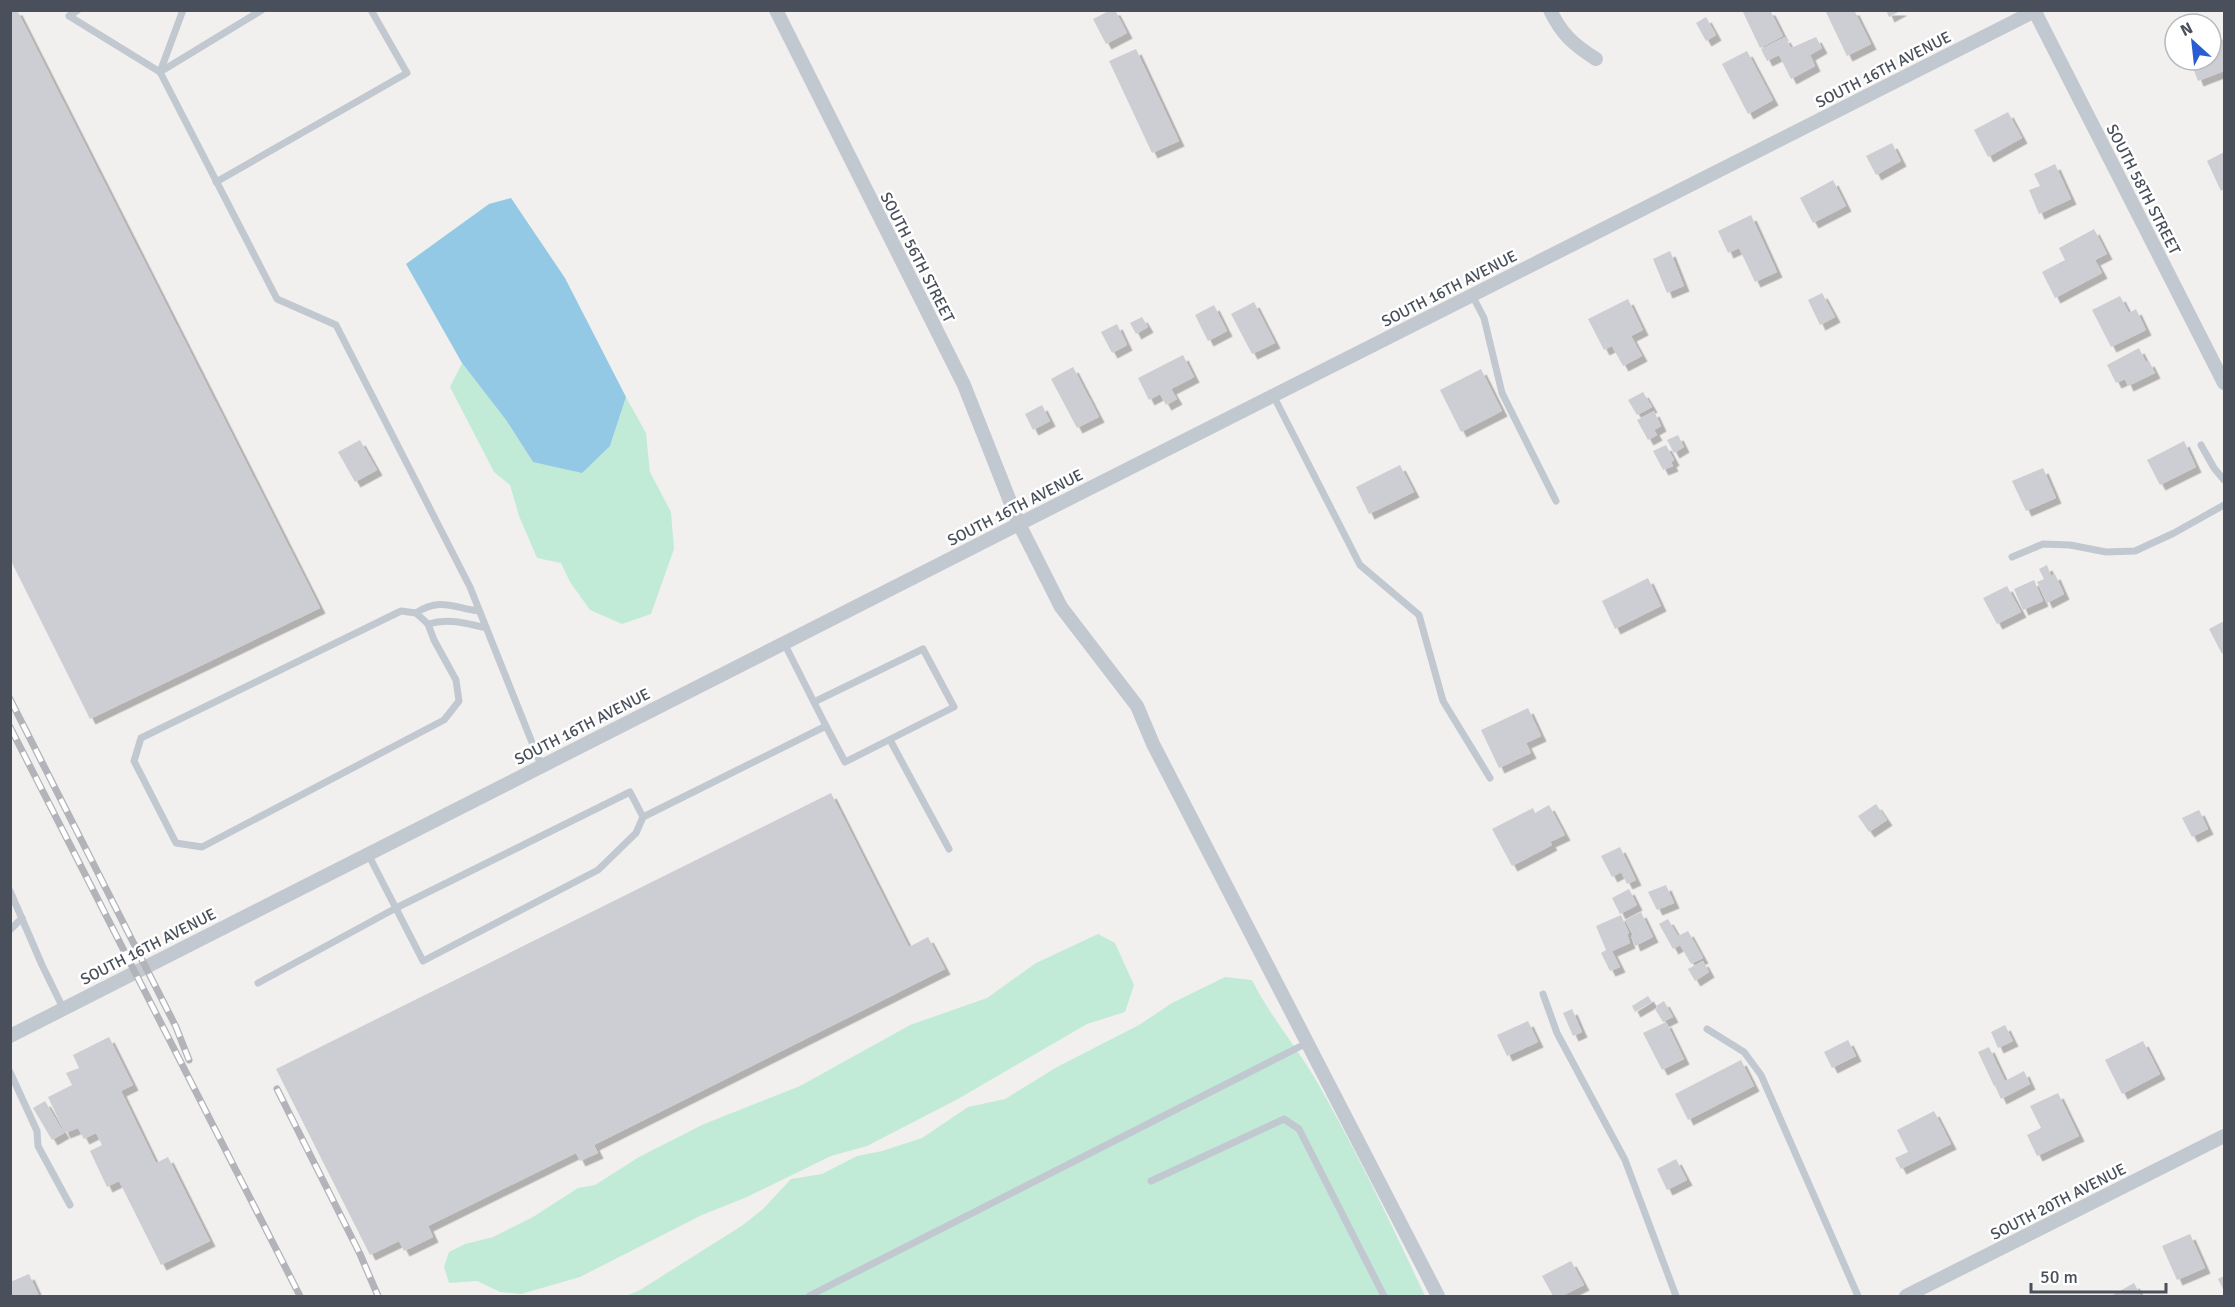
<svg xmlns="http://www.w3.org/2000/svg" width="2235" height="1307" viewBox="0 0 2235 1307" font-family="Signika,sans-serif">
	<defs>
		<filter id="shadow"><feDropShadow dx="5.5" dy="5.5" stdDeviation="0" flood-color="#0004"/></filter>
	</defs>
	<rect width="100%" height="100%" fill="#f2f0ef"/>
	<!-- green -->
	<g fill="#c2ebd7">
		<path d="M 462,363 L 506,420 L 533,462 L 610,446 L 626,397 L 646,433 L 650,472 L 671,512 L 674,549 L 651,614 L 622,624 L 590,610 L 570,582 L 561,563 L 537,558 L 519,516 L 510,485 L 494,472 L 450,387 Z"/>
		<path d="M 1098,934 L 1115,943 L 1134,985 L 1125,1012 L 1087,1024 L 958,1099 L 867,1146 L 831,1156 L 747,1197 L 702,1215 L 580,1277 L 521,1294 L 500,1292 L 477,1281 L 449,1283 L 444,1267 L 449,1252 L 465,1244 L 493,1237 L 533,1217 L 578,1188 L 595,1185 L 639,1157 L 704,1124 L 800,1086 L 910,1025 L 987,998 L 1036,963 Z"/>
		<path d="M 1225,977 L 1252,980 C 1270,1016 1296,1046 1316,1080 C 1356,1150 1391,1223 1425,1296 L 626,1296 L 640,1290 L 743,1225 L 763,1209 L 791,1179 L 822,1174 L 857,1156 L 882,1151 L 922,1138 L 968,1107 L 1005,1099 L 1057,1067 L 1139,1025 L 1172,1003 Z"/>
	</g>
	<!-- water -->
	<path fill="#93c9e4" d="M 511,198 L 565,278 L 626,397 L 610,446 L 582,473 L 533,462 L 506,420 L 462,363 L 406,264 L 489,204 Z"/>
	<!-- building -->
	<g fill="#cdced3" filter="url(#shadow)">
		<path d="M 10,10 L 17,10 L 320,608 L 90,719 L 10,559 Z"/>
		<path d="M 1111,10 L 1115,10 L 1127,33 L 1106,44 L 1093,19 Z"/>
		<path d="M 1742,10 L 1770,10 L 1783,36 L 1760,48 Z"/>
		<path d="M 1825,10 L 1854,10 L 1871,44 L 1847,56 Z"/>
		<path d="M 1886,10 L 1902,10 L 1889,17 Z"/>
		<path d="M 1706,17 L 1716,35 L 1706,41 L 1696,23 Z"/>
		<path d="M 1785,37 L 1791,48 L 1816,37 L 1822,48 L 1810,55 L 1815,66 L 1791,79 L 1779,55 L 1767,61 L 1761,49 Z"/>
		<path d="M 2224,39 L 2224,71 L 2198,81 L 2190,60 L 2211,60 L 2211,44 Z"/>
		<path d="M 1136,49 L 1179,141 L 1152,153 L 1109,61 Z"/>
		<path d="M 1747,51 L 1773,100 L 1748,114 L 1722,64 Z"/>
		<path d="M 2008,112 L 2022,138 L 1988,157 L 1974,130 Z"/>
		<path d="M 1892,143 L 1901,161 L 1876,175 L 1866,156 Z"/>
		<path d="M 2224,152 L 2224,189 L 2221,191 L 2207,161 Z"/>
		<path d="M 2055,164 L 2071,199 L 2039,214 L 2029,190 L 2040,186 L 2034,174 Z"/>
		<path d="M 1833,180 L 1846,206 L 1813,223 L 1800,198 Z"/>
		<path d="M 1751,215 L 1777,272 L 1755,282 L 1739,248 L 1728,253 L 1718,231 Z"/>
		<path d="M 2094,229 L 2107,254 L 2095,260 L 2102,273 L 2055,298 L 2042,272 L 2065,260 L 2059,248 Z"/>
		<path d="M 1670,251 L 1684,286 L 1667,293 L 1653,259 Z"/>
		<path d="M 1822,293 L 1835,317 L 1820,325 L 1808,300 Z"/>
		<path d="M 2120,296 L 2129,313 L 2136,309 L 2146,330 L 2111,347 L 2092,310 Z"/>
		<path d="M 1628,299 L 1643,330 L 1631,336 L 1642,356 L 1623,366 L 1612,346 L 1604,350 L 1588,319 Z"/>
		<path d="M 1254,302 L 1275,343 L 1252,354 L 1231,314 Z"/>
		<path d="M 1214,305 L 1227,331 L 1208,341 L 1195,315 Z"/>
		<path d="M 1142,317 L 1148,327 L 1136,334 L 1130,323 Z"/>
		<path d="M 1117,324 L 1127,345 L 1112,353 L 1101,332 Z"/>
		<path d="M 2139,348 L 2146,362 L 2149,361 L 2155,373 L 2128,386 L 2125,379 L 2116,383 L 2107,365 Z"/>
		<path d="M 1183,355 L 1194,377 L 1171,389 L 1177,399 L 1166,405 L 1160,394 L 1149,400 L 1138,378 Z"/>
		<path d="M 1073,367 L 1099,417 L 1077,428 L 1051,379 Z"/>
		<path d="M 1481,369 L 1502,411 L 1461,432 L 1440,390 Z"/>
		<path d="M 1643,392 L 1652,407 L 1637,415 L 1628,400 Z"/>
		<path d="M 1042,405 L 1050,421 L 1033,430 L 1025,414 Z"/>
		<path d="M 1654,411 L 1661,426 L 1654,430 L 1657,435 L 1648,440 L 1637,420 Z"/>
		<path d="M 1678,435 L 1684,447 L 1674,453 L 1667,440 Z"/>
		<path d="M 360,440 L 377,470 L 355,482 L 338,452 Z"/>
		<path d="M 2184,441 L 2196,467 L 2160,485 L 2147,460 Z"/>
		<path d="M 1666,445 L 1674,460 L 1671,462 L 1673,466 L 1663,470 L 1653,451 Z"/>
		<path d="M 1400,465 L 1414,492 L 1369,514 L 1356,487 Z"/>
		<path d="M 2043,468 L 2056,498 L 2026,511 L 2012,481 Z"/>
		<path d="M 2047,565 L 2051,576 L 2055,574 L 2064,594 L 2047,603 L 2037,582 L 2044,579 L 2039,569 Z"/>
		<path d="M 1648,578 L 1661,606 L 1615,629 L 1602,601 Z"/>
		<path d="M 2034,580 L 2043,601 L 2023,610 L 2014,589 Z"/>
		<path d="M 2007,586 L 2021,612 L 1997,624 L 1983,598 Z"/>
		<path d="M 2224,621 L 2224,652 L 2222,654 L 2209,629 Z"/>
		<path d="M 1528,708 L 1541,736 L 1526,743 L 1531,753 L 1499,768 L 1481,730 Z"/>
		<path d="M 831,793 L 909,947 L 928,937 L 945,969 L 594,1145 L 598,1153 L 580,1161 L 576,1153 L 428,1226 L 433,1237 L 404,1251 L 399,1241 L 370,1255 L 276,1069 Z"/>
		<path d="M 1876,804 L 1887,820 L 1869,832 L 1858,816 Z"/>
		<path d="M 1549,805 L 1565,835 L 1550,842 L 1552,845 L 1512,866 L 1492,829 L 1533,808 L 1535,813 Z"/>
		<path d="M 2199,810 L 2208,829 L 2192,837 L 2182,818 Z"/>
		<path d="M 1620,847 L 1636,880 L 1627,884 L 1621,872 L 1612,877 L 1601,856 Z"/>
		<path d="M 1666,885 L 1674,903 L 1657,910 L 1648,892 Z"/>
		<path d="M 1629,889 L 1637,905 L 1620,914 L 1612,898 Z"/>
		<path d="M 1641,912 L 1653,937 L 1635,946 L 1631,936 L 1633,935 L 1625,920 Z"/>
		<path d="M 1621,915 L 1629,933 L 1627,934 L 1630,943 L 1612,951 L 1620,967 L 1610,971 L 1601,953 L 1606,950 L 1596,926 Z"/>
		<path d="M 1668,919 L 1678,936 L 1688,931 L 1703,958 L 1691,964 L 1680,945 L 1673,949 L 1659,924 Z"/>
		<path d="M 1703,961 L 1709,972 L 1695,981 L 1688,969 Z"/>
		<path d="M 1648,996 L 1652,1002 L 1635,1012 L 1632,1006 Z"/>
		<path d="M 1664,1001 L 1673,1017 L 1663,1022 L 1655,1009 L 1657,1008 L 1656,1006 Z"/>
		<path d="M 1572,1009 L 1582,1032 L 1573,1036 L 1563,1013 Z"/>
		<path d="M 1528,1021 L 1538,1042 L 1507,1056 L 1497,1035 Z"/>
		<path d="M 1666,1022 L 1684,1059 L 1662,1070 L 1643,1033 Z"/>
		<path d="M 2005,1025 L 2013,1041 L 1998,1048 L 1991,1032 Z"/>
		<path d="M 109,1037 L 133,1085 L 121,1091 L 156,1163 L 168,1157 L 210,1241 L 161,1265 L 119,1181 L 107,1187 L 90,1151 L 102,1145 L 96,1133 L 84,1139 L 78,1128 L 65,1133 L 48,1097 L 72,1085 L 66,1073 L 79,1068 L 73,1055 Z"/>
		<path d="M 1848,1040 L 1856,1056 L 1832,1068 L 1824,1052 Z"/>
		<path d="M 2143,1041 L 2160,1074 L 2122,1094 L 2105,1060 Z"/>
		<path d="M 1989,1047 L 2005,1081 L 2024,1071 L 2030,1084 L 2001,1099 L 1995,1086 L 2000,1083 L 1994,1086 L 1978,1052 Z"/>
		<path d="M 1741,1060 L 1754,1086 L 1688,1120 L 1675,1094 Z"/>
		<path d="M 2058,1093 L 2079,1136 L 2037,1156 L 2027,1135 L 2041,1128 L 2030,1106 Z"/>
		<path d="M 45,1101 L 64,1133 L 52,1140 L 33,1108 Z"/>
		<path d="M 1934,1111 L 1951,1144 L 1901,1169 L 1895,1158 L 1908,1152 L 1897,1130 Z"/>
		<path d="M 1676,1159 L 1687,1180 L 1667,1190 L 1657,1169 Z"/>
		<path d="M 2190,1234 L 2205,1268 L 2177,1280 L 2162,1246 Z"/>
		<path d="M 1571,1261 L 1584,1285 L 1562,1296 L 1553,1296 L 1542,1276 Z"/>
		<path d="M 29,1274 L 39,1296 L 10,1296 L 10,1282 Z"/>
		<path d="M 2224,1276 L 2224,1291 L 2218,1279 Z"/>
		<path d="M 2134,1283 L 2141,1296 L 2111,1296 Z"/>
	</g>
	<g fill="none" stroke-linecap="round" stroke-linejoin="round">
		<!-- lane -->
		<g stroke="#c1c8d0" stroke-width="7">
			<path d="M 78,10 L 69,16 L 160,72 L 183,10"/>
			<path d="M 262,10 L 160,72 L 277,299 L 336,325 L 470,587 L 541,765"/>
			<path d="M 216,182 L 407,73 L 371,10"/>
			<path d="M 1472,295 L 1484,318 L 1502,393 L 1556,501"/>
			<path d="M 1273,395 L 1360,565 L 1419,615 L 1443,701 L 1490,778"/>
			<path d="M 2201,445 L 2214,468 L 2224,480"/>
			<path d="M 2012,557 L 2043,544 L 2070,545 L 2106,552 L 2135,551 L 2174,533 L 2224,505"/>
			<path d="M 479,611 C 454,608 440,597 416,613 L 428,624 C 448,618 466,623 486,628"/>
			<path d="M 416,613 L 401,611 L 141,738 L 134,761 L 176,843 L 202,847 L 444,720 L 459,701 L 456,680 L 434,640 L 428,624"/>
			<path d="M 814,702 L 923,649 L 954,707 L 845,762 L 826,726"/>
			<path d="M 890,740 L 949,849"/>
			<path d="M 368,854 L 423,961 L 598,870 L 636,833 L 643,817 L 826,726 L 784,643"/>
			<path d="M 10,891 L 42,965 L 63,1008"/>
			<path d="M 10,930 L 22,918"/>
			<path d="M 258,983 L 396,908 L 630,792 L 643,817"/>
			<path d="M 1543,994 L 1557,1033 L 1625,1160 L 1676,1296"/>
			<path d="M 1707,1029 L 1744,1052 L 1761,1075 L 1858,1296"/>
			<path d="M 10,1072 L 37,1131 L 38,1146 L 70,1205"/>
			<path d="M 1151,1181 L 1284,1119 L 1299,1129 L 1384,1296"/>
			<path d="M 809,1296 L 1307,1043"/>
		</g>
		<!-- street -->
		<g stroke="#c1c8d0" stroke-width="14">
			<path d="M 776,10 L 964,385 L 1019,524 L 1061,607 L 1137,706 L 1153,744 L 1438,1296"/>
			<path d="M 1550,10 C 1562,35 1574,45 1596,59"/>
			<path d="M 2034,10 L 2224,383"/>
			<path d="M 10,1036 L 1019,524 L 2037,10"/>
			<path d="M 1906,1296 L 2224,1136"/>
		</g>
		<!-- rail casing -->
		<g stroke="#b2b4b9" stroke-width="7">
			<g id="rail">
				<path d="M 10,699 L 176,1027 L 189,1060"/>
				<path d="M 10,727 L 300,1296"/>
				<path d="M 277,1089 L 360,1254 L 378,1296"/>
			</g>
		</g>
		<!-- rail -->
		<use href="#rail" stroke="#fff" stroke-width="4.5" stroke-dasharray="14" stroke-linecap="butt"/>
	</g>
	<g text-anchor="middle" stroke-width="5" stroke-linejoin="round" paint-order="stroke">
		<!-- street labels -->
		<g font-size="16" fill="#49505b" stroke="#fff">
			<text transform="translate(1883 69) rotate(-27)" y="6">SOUTH 16TH AVENUE</text>
			<text transform="translate(2144 189) rotate(63)" y="6">SOUTH 58TH STREET</text>
			<text transform="translate(918 257) rotate(63)" y="6">SOUTH 56TH STREET</text>
			<text transform="translate(1449 288) rotate(-27)" y="6">SOUTH 16TH AVENUE</text>
			<text transform="translate(1015 507) rotate(-27)" y="6">SOUTH 16TH AVENUE</text>
			<text transform="translate(582 726) rotate(-27)" y="6">SOUTH 16TH AVENUE</text>
			<text transform="translate(148 946) rotate(-27)" y="6">SOUTH 16TH AVENUE</text>
			<text transform="translate(2058 1201) rotate(-27)" y="6">SOUTH 20TH AVENUE</text>
		</g>
	</g>
	<!-- border -->
	<rect width="2235" height="1307" fill="none" stroke="#49505b" stroke-width="24"/>
	<!-- north arrow -->
	<g transform="translate(2193 42) rotate(333)"><circle r="28" fill="#ffffff" stroke="#b6b9bd" stroke-width="1.5"/>
	<path d="M0-4.5L10 22L0 15L-10 22Z" fill="#295dd2"/>
	<text y="-9" font-size="16" font-weight="bold" text-anchor="middle" fill="#49505b">N</text>
	</g>
	<!-- scale -->
	<path d="M2031 1283v9h135v-9" fill="none" stroke="#49505b" stroke-width="3"/>
	<text x="2040" y="1283" font-size="18" fill="#49505b" stroke="#ffffff" stroke-width="4.5" paint-order="stroke">50 m</text>
</svg>
